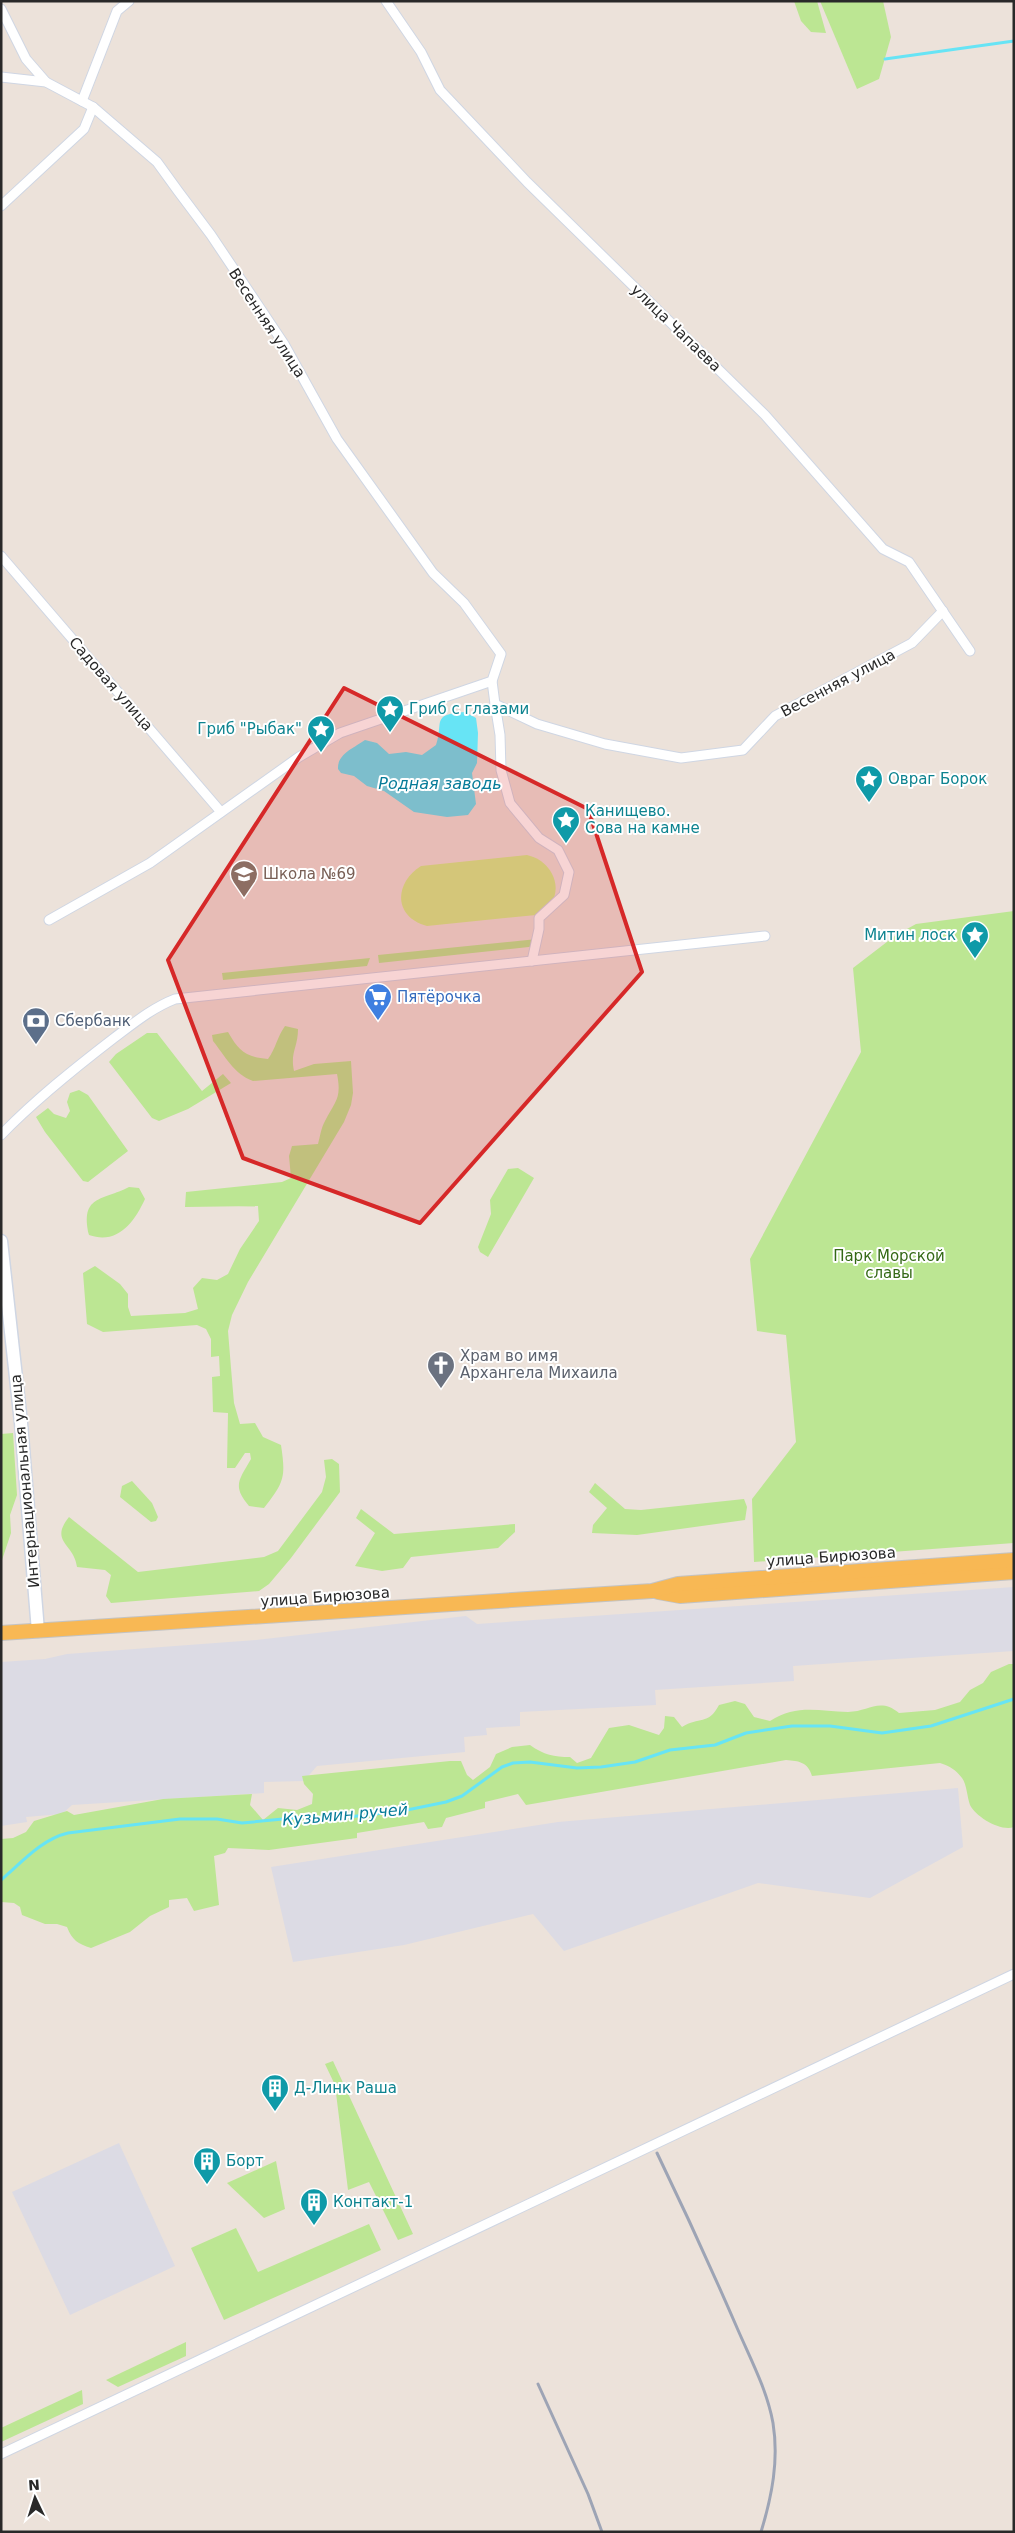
<svg xmlns="http://www.w3.org/2000/svg" width="1015" height="2533" viewBox="0 0 1015 2533" font-family="'DejaVu Sans',sans-serif">
	<rect width="100%" height="100%" fill="#ece2da"/>
	<!-- industrial -->
	<g fill="#dcdbe4">
		<path d="M 1014,1587 L 1014,1651 L 793,1666 L 794,1681 L 655,1690 L 656,1705 L 520,1712 L 520,1726 L 486,1728 L 487,1735 L 464,1737 L 465,1752 L 317,1766 L 304,1781 L 264,1782 L 264,1793 L 72,1805 L 62,1814 L 26,1817 L 27,1822 L 1,1826 L 1,1662 L 45,1659 L 67,1654 L 256,1640 L 466,1616 L 477,1624 Z"/>
		<path d="M 958,1788 L 963,1847 L 870,1898 L 758,1883 L 564,1951 L 533,1914 L 404,1945 L 293,1962 L 271,1867 L 558,1822 Z"/>
		<path d="M 119,2143 L 175,2266 L 70,2315 L 12,2192 Z"/>
	</g>
	<!-- green -->
	<g fill="#bce693">
		<path d="M 794,1 L 817,1 L 826,33 L 811,32 L 801,21 Z"/>
		<path d="M 820,1 L 883,1 L 891,37 L 879,79 L 857,89 Z"/>
		<path d="M 1014,911 L 1014,1543 L 754,1562 L 752,1499 L 796,1442 L 786,1335 L 757,1331 L 750,1259 L 861,1052 L 853,968 L 896,935 L 916,924 Z"/>
		<path d="M 537,939 L 538,946 L 379,963 L 378,955 Z"/>
		<path d="M 370,958 L 367,966 L 223,980 L 222,973 Z"/>
		<path d="M 285,1026 L 298,1029 C 298,1048 290,1052 294,1071 L 314,1064 L 351,1061 L 353,1093 L 351,1105 L 344,1122 L 248,1282 L 232,1315 L 228,1331 L 231,1368 L 234,1403 L 240,1424 L 255,1423 L 263,1437 L 281,1445 C 286,1478 284,1482 264,1508 L 249,1506 C 232,1486 239,1480 251,1459 L 250,1453 L 245,1453 L 235,1468 L 227,1468 L 228,1413 L 213,1412 L 212,1377 L 220,1376 L 219,1356 L 211,1357 L 211,1339 L 206,1329 L 197,1325 L 103,1332 L 87,1324 L 83,1273 L 95,1266 L 120,1284 L 128,1294 L 128,1307 L 131,1316 L 185,1313 L 198,1309 L 193,1288 L 202,1278 L 217,1280 L 228,1274 L 240,1249 L 259,1221 L 258,1206 L 185,1207 L 186,1192 L 282,1182 L 291,1178 L 289,1156 L 292,1146 L 318,1144 C 320,1137 321,1128 325,1121 C 335,1101 342,1099 337,1074 L 253,1081 C 234,1074 225,1056 213,1041 L 212,1035 L 228,1032 C 239,1051 245,1057 268,1059 C 276,1048 277,1037 285,1026 Z"/>
		<path d="M 147,1033 L 157,1033 L 202,1091 L 223,1074 L 231,1083 L 188,1109 L 159,1121 L 152,1118 L 109,1062 L 116,1054 Z"/>
		<path d="M 79,1090 L 88,1095 L 128,1151 L 88,1182 L 83,1181 L 45,1132 L 36,1117 L 48,1108 L 54,1114 L 66,1118 L 70,1111 L 67,1102 L 70,1093 Z"/>
		<path d="M 518,1168 L 534,1178 L 488,1257 L 480,1252 L 478,1247 L 491,1214 L 490,1200 L 508,1169 Z"/>
		<path d="M 129,1187 L 139,1188 L 145,1199 C 134,1223 117,1245 89,1235 C 80,1195 102,1201 129,1187 Z"/>
		<path d="M 13,1433 L 17,1495 L 10,1515 L 11,1533 L 1,1563 L 1,1434 Z"/>
		<path d="M 332,1459 L 339,1464 L 340,1492 L 291,1558 L 269,1584 L 259,1591 L 111,1603 L 106,1596 L 111,1575 L 105,1570 L 77,1567 C 74,1543 49,1542 69,1517 L 138,1572 L 264,1557 L 278,1551 L 322,1492 L 326,1477 L 324,1460 Z"/>
		<path d="M 132,1481 L 152,1503 L 158,1517 L 156,1521 L 151,1522 L 120,1497 L 122,1486 Z"/>
		<path d="M 595,1483 L 625,1509 L 641,1510 L 744,1499 L 747,1507 L 745,1520 L 637,1535 L 592,1533 L 593,1525 L 607,1508 L 589,1492 Z"/>
		<path d="M 361,1509 L 394,1534 L 515,1524 L 515,1532 L 498,1548 L 411,1557 L 403,1568 L 382,1571 L 355,1566 L 375,1533 L 356,1518 Z"/>
		<path d="M 1009,1664 L 1014,1664 L 1014,1827 C 1001,1832 976,1817 970,1805 C 967,1797 967,1785 962,1778 C 956,1770 950,1766 940,1763 L 812,1776 C 808,1762 799,1761 786,1760 L 526,1805 L 518,1794 L 485,1802 L 485,1808 L 446,1818 L 442,1827 L 428,1829 L 424,1822 L 357,1833 L 357,1838 L 269,1850 L 228,1848 L 225,1853 L 214,1856 L 219,1905 L 194,1911 L 187,1898 L 169,1900 L 169,1907 L 150,1916 L 130,1932 L 91,1948 C 78,1944 72,1940 67,1927 L 57,1924 L 45,1924 L 22,1915 L 20,1907 L 14,1903 L 1,1902 L 1,1839 L 13,1838 L 26,1832 L 34,1821 L 67,1811 L 74,1815 L 163,1799 L 252,1794 L 250,1805 L 263,1820 L 278,1808 L 297,1810 L 312,1804 L 313,1794 L 304,1784 L 302,1776 L 450,1761 L 461,1761 L 467,1775 L 473,1780 L 490,1767 L 496,1754 L 512,1747 L 530,1745 C 544,1755 554,1757 570,1757 L 577,1763 L 591,1758 L 609,1728 L 629,1725 L 659,1735 L 664,1728 L 665,1716 L 674,1717 L 682,1727 C 699,1716 708,1726 719,1705 L 735,1701 L 745,1704 L 754,1717 L 770,1721 C 796,1704 818,1711 848,1712 C 869,1712 879,1697 899,1713 L 935,1710 L 960,1702 L 970,1690 L 983,1683 L 991,1672 Z"/>
		<path d="M 333,2061 L 413,2234 L 398,2240 L 369,2182 L 348,2190 L 335,2085 L 325,2064 Z"/>
		<path d="M 276,2161 L 285,2209 L 264,2218 L 227,2183 Z"/>
		<path d="M 369,2224 L 381,2250 L 224,2320 L 191,2248 L 236,2228 L 258,2272 Z"/>
		<path d="M 186,2342 L 186,2356 L 118,2387 L 106,2380 Z"/>
		<path d="M 82,2390 L 83,2404 L 1,2442 L 1,2428 Z"/>
	</g>
	<!-- pitch -->
	<path fill="#d4ee8e" d="M 527,855 C 558,862 568,902 536,915 L 427,926 C 393,917 394,883 421,866 Z"/>
	<!-- water -->
	<path fill="#67e4f5" d="M 465,712 L 476,718 L 478,733 L 477,763 L 472,773 L 476,804 L 468,815 L 447,817 L 414,812 L 384,791 L 367,786 L 354,776 L 341,773 L 338,769 C 337,754 354,748 365,740 L 377,743 L 389,754 L 406,752 L 422,755 L 436,745 C 444,723 430,714 465,712 Z"/>
	<g fill="none" stroke-linecap="round" stroke-linejoin="round">
		<!-- stream -->
		<g stroke="#67e4f5" stroke-width="3">
			<path d="M 885,59 L 1014,41"/>
			<path d="M 1,1880 C 22,1862 42,1839 68,1833 L 180,1819 L 217,1819 L 242,1823 L 304,1817 L 339,1818 L 402,1811 L 446,1802 L 462,1796 L 502,1767 L 513,1763 L 530,1762 L 577,1768 L 601,1767 L 635,1762 L 670,1750 L 715,1745 L 746,1733 L 792,1726 L 830,1726 L 882,1733 L 931,1726 L 1014,1699"/>
		</g>
		<!-- minor casing -->
		<g stroke="#cfd6e3" stroke-width="11">
			<g id="minor">
				<path d="M 386,1 L 421,52 L 440,90 L 527,182 L 765,415 L 883,549 L 909,562 L 970,651"/>
				<path d="M 1,9 L 26,59 L 46,82"/>
				<path d="M 1,77 L 46,82 L 93,107 L 157,162 L 178,191 L 211,235 L 284,344 L 337,439 L 433,573 L 464,603 L 501,654 L 492,681 L 340,733 L 299,757 L 150,863 L 49,920"/>
				<path d="M 82,101 L 117,11 L 129,1"/>
				<path d="M 1,206 L 84,129 L 93,107"/>
				<path d="M 1,556 L 221,812"/>
				<path d="M 492,681 L 495,704 L 537,724 L 605,744 L 681,758 L 743,750 L 775,716 L 912,643 L 943,611"/>
				<path d="M 495,704 L 500,735 L 501,770 L 510,803 L 539,838 L 558,850 L 569,872 L 564,895 L 539,918 L 539,929 L 532,961"/>
				<path d="M 1,1135 C 36,1099 75,1068 114,1038 C 134,1023 152,1008 175,999 L 765,936"/>
				<path d="M 1,2454 L 1014,1974"/>
			</g>
		</g>
		<!-- secondary casing -->
		<g stroke="#cfd6e3" stroke-width="15">
			<path id="secondary" d="M 1,1241 L 21,1423 L 38,1631"/>
		</g>
		<!-- primary casing -->
		<g stroke="#c3c3c3" stroke-width="16">
			<g id="primary">
				<path d="M 658,1592 L 680,1596 L 1014,1572"/>
				<path d="M 1,1633 L 652,1591 L 678,1584 L 1014,1560"/>
			</g>
		</g>
		<!-- minor -->
		<use href="#minor" stroke="#fff" stroke-width="9"/>
		<!-- secondary -->
		<use href="#secondary" stroke="#fff" stroke-width="12"/>
		<!-- primary -->
		<use href="#primary" stroke="#f8b854" stroke-width="14"/>
		<!-- rail -->
		<g stroke="#9da4b5" stroke-width="3">
			<path d="M 657,2153 C 685,2211 712,2270 738,2330 C 751,2360 767,2390 773,2423 C 779,2460 772,2496 761,2532"/>
			<path d="M 538,2384 L 588,2494 L 602,2532"/>
		</g>
	</g>
	<!-- marked area -->
	<path fill="#d62828" fill-opacity="0.2" stroke="#d62828" stroke-width="4" stroke-linejoin="round" d="M 344,688 L 588,809 L 642,972 L 420,1223 L 243,1158 L 168,960 Z"/>
	<!-- icons -->
	<defs>
		<g id="sight-pin" transform="scale(1.4375)"><path d="M0 17L-7.5 6A9.5 9.5 0 1 1 7.5 6Z" fill="#0f9aa8" stroke="#fff"/><path d="M0-6L1.8-2.2L6-1.7L2.9 1.2L3.7 5.4L0 3.3L-3.7 5.4L-2.9 1.2L-6-1.7L-1.8-2.2Z" fill="#fff"/></g>
		<g id="school-pin" transform="scale(1.4375)"><path d="M0 17L-7.5 6A9.5 9.5 0 1 1 7.5 6Z" fill="#8d6e63" stroke="#fff"/><path d="M0-5L7-2L0 1L-7-2ZM-4 1L0 2.5L4 1V4Q0 6-4 4Z" fill="#fff"/></g>
		<g id="supermarket-pin" transform="scale(1.4375)"><path d="M0 17L-7.5 6A9.5 9.5 0 1 1 7.5 6Z" fill="#3f7fe0" stroke="#fff"/><path d="M-6-5.5h2.5l.6 2H6L4.5 2H-2.5L-4.4-4H-6ZM-1.5 3.2a1.3 1.3 0 1 0 .1 0ZM3 3.2a1.3 1.3 0 1 0 .1 0Z" fill="#fff"/></g>
		<g id="bank-pin" transform="scale(1.4375)"><path d="M0 17L-7.5 6A9.5 9.5 0 1 1 7.5 6Z" fill="#5c6f8a" stroke="#fff"/><path d="M-6-4H6V4H-6ZM0-2.3a2.3 2.3 0 1 0 0 4.6a2.3 2.3 0 1 0 0-4.6Z" fill="#fff"/></g>
		<g id="church-pin" transform="scale(1.4375)"><path d="M0 17L-7.5 6A9.5 9.5 0 1 1 7.5 6Z" fill="#6b7280" stroke="#fff"/><path d="M-1.2-6h2.4v3.5h3.3v2.4h-3.3V6h-2.4V-.1h-3.3v-2.4h3.3Z" fill="#fff"/></g>
		<g id="building-pin" transform="scale(1.4375)"><path d="M0 17L-7.5 6A9.5 9.5 0 1 1 7.5 6Z" fill="#0f9aa8" stroke="#fff"/><path d="M-4-6H4V6H1V3H-1V6H-4ZM-2.5-4.3h1.7v1.8h-1.7ZM.8-4.3h1.7v1.8H.8ZM-2.5-1h1.7V.8h-1.7ZM.8-1h1.7V.8H.8Z" fill="#fff"/></g>
	</defs>
	<g fill-rule="evenodd">
		<use href="#sight-pin" x="390" y="709"/>
		<use href="#sight-pin" x="321" y="729"/>
		<use href="#sight-pin" x="869" y="779"/>
		<use href="#sight-pin" x="566" y="820"/>
		<use href="#school-pin" x="244" y="874"/>
		<use href="#sight-pin" x="975" y="935"/>
		<use href="#supermarket-pin" x="378" y="997"/>
		<use href="#bank-pin" x="36" y="1021"/>
		<use href="#church-pin" x="441" y="1365"/>
		<use href="#building-pin" x="275" y="2088"/>
		<use href="#building-pin" x="207" y="2161"/>
		<use href="#building-pin" x="314" y="2202"/>
	</g>
	<g text-anchor="middle" stroke-width="4" stroke-linejoin="round" paint-order="stroke">
		<!-- street labels -->
		<g font-size="15" fill="#292929" stroke="#fff">
			<text transform="translate(267 323) rotate(57)" y="5">Весенняя улица</text>
			<text transform="translate(676 328) rotate(44)" y="5">улица Чапаева</text>
			<text transform="translate(838 683) rotate(-28)" y="5">Весенняя улица</text>
			<text transform="translate(111 684) rotate(49)" y="5">Садовая улица</text>
			<text transform="translate(25 1481) rotate(-95)" y="5">Интернациональная улица</text>
			<text transform="translate(831 1557) rotate(-4)" y="5">улица Бирюзова</text>
			<text transform="translate(325 1597) rotate(-4)" y="5">улица Бирюзова</text>
		</g>
		<!-- culture labels -->
		<g font-size="15" fill="#0d838f" stroke="#fff" text-anchor="start">
			<text x="409" y="714">Гриб с глазами</text>
			<text x="302" y="734" text-anchor="end">Гриб "Рыбак"</text>
			<text x="888" y="784">Овраг Борок</text>
			<text x="585" y="816">Канищево.<tspan x="585" dy="17">Сова на камне</tspan></text>
			<text x="956" y="940" text-anchor="end">Митин лоск</text>
			<text x="294" y="2093">Д-Линк Раша</text>
			<text x="226" y="2166">Борт</text>
			<text x="333" y="2207">Контакт-1</text>
		</g>
		<!-- education labels -->
		<g font-size="15" fill="#785e54" stroke="#fff" text-anchor="start">
			<text x="263" y="879">Школа №69</text>
		</g>
		<!-- shop labels -->
		<g font-size="15" fill="#366cbe" stroke="#fff" text-anchor="start">
			<text x="397" y="1002">Пятёрочка</text>
		</g>
		<!-- service labels -->
		<g font-size="15" fill="#4e5e75" stroke="#fff" text-anchor="start">
			<text x="55" y="1026">Сбербанк</text>
		</g>
		<!-- park labels -->
		<g font-size="15" fill="#346916" stroke="#fff">
			<text x="889" y="1261">Парк Морской<tspan x="889" dy="17">славы</tspan></text>
		</g>
		<!-- worship labels -->
		<g font-size="15" fill="#5b616d" stroke="#fff" text-anchor="start">
			<text x="460" y="1361">Храм во имя<tspan x="460" dy="17">Архангела Михаила</tspan></text>
		</g>
		<!-- water labels -->
		<g font-size="16" font-style="italic" fill="#077c99" stroke="#fff">
			<text x="440" y="789">Родная заводь</text>
			<text transform="translate(345 1814) rotate(-5)" y="6">Кузьмин ручей</text>
		</g>
	</g>
	<!-- border -->
	<rect width="1015" height="2533" fill="none" stroke="#292929" stroke-width="5"/>
	<!-- north arrow -->
	<g transform="translate(35 2498) rotate(356)" stroke="#ffffff" stroke-width="4" paint-order="stroke">
	<path d="M0-4L9 19L0 12L-9 19Z" fill="#292929"/>
	<text y="-8" font-size="14" font-weight="bold" text-anchor="middle" fill="#292929">N</text>
	</g>
</svg>
